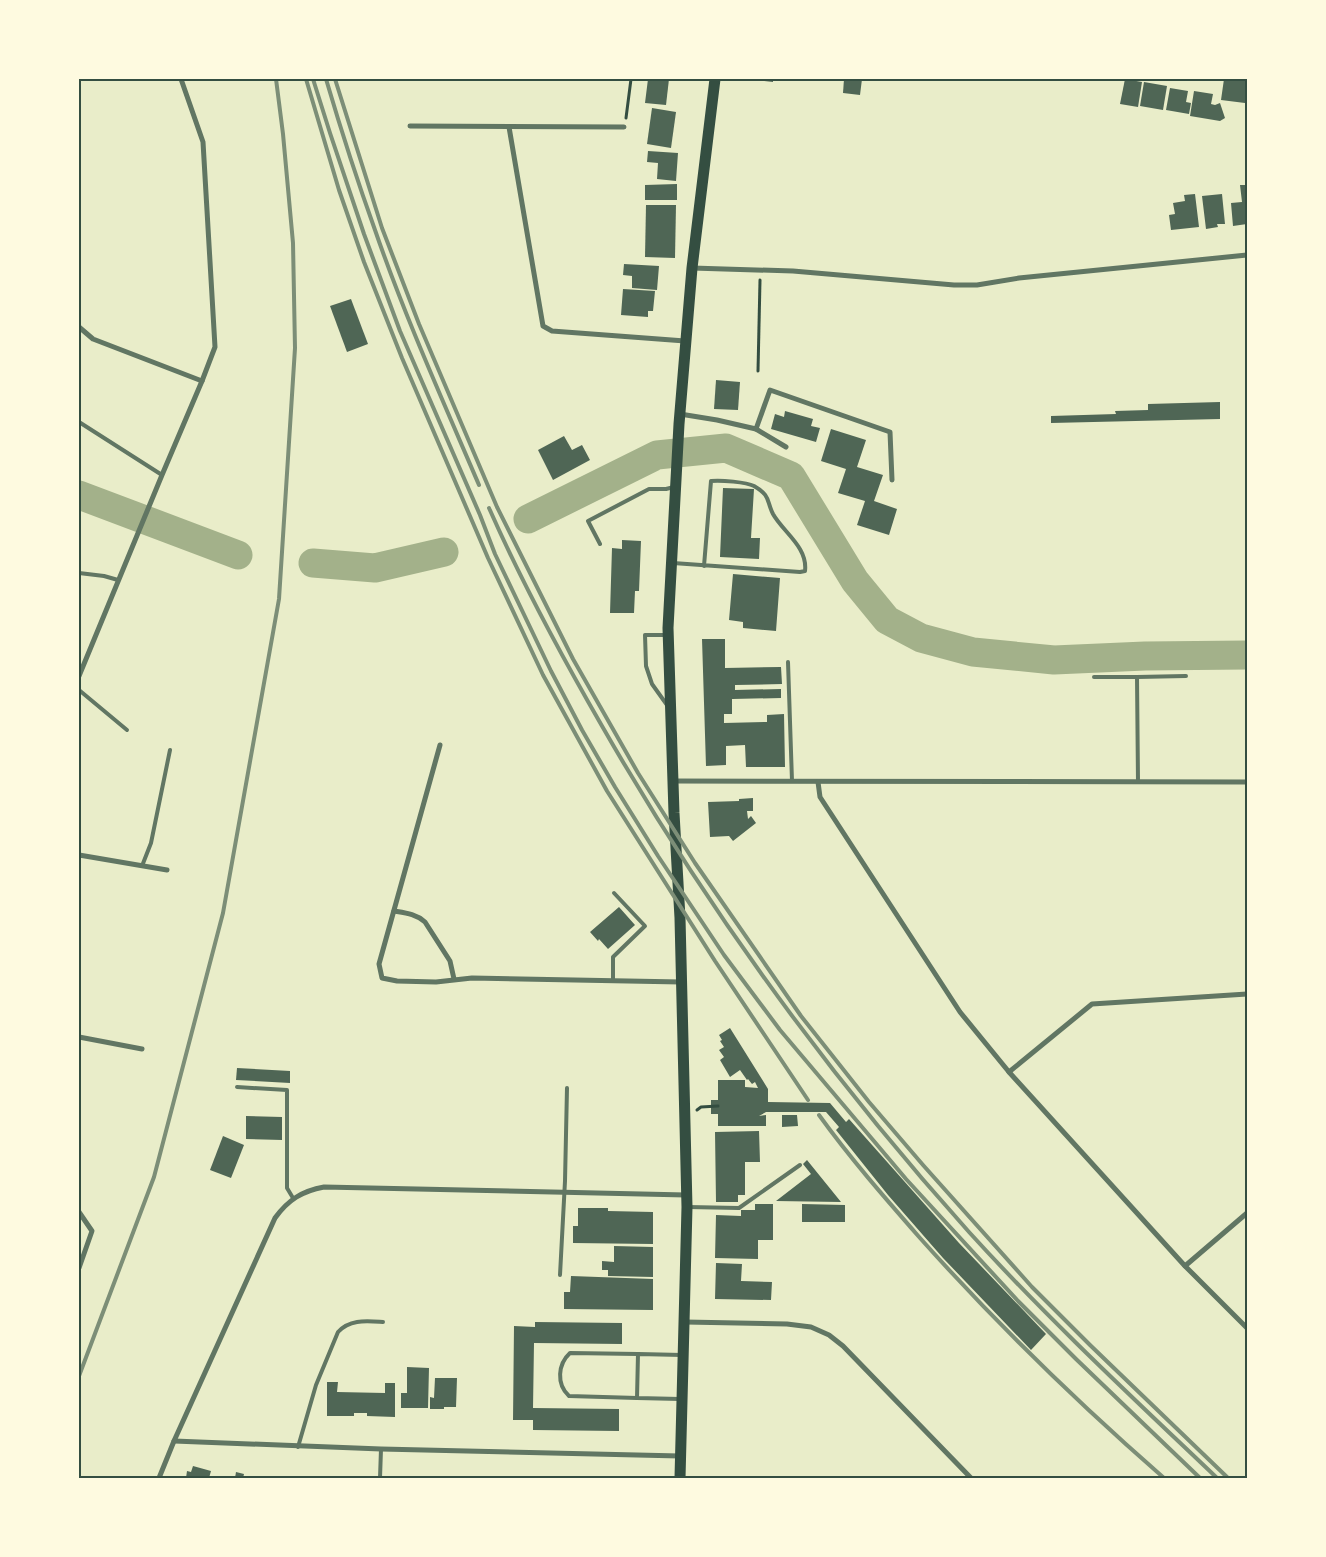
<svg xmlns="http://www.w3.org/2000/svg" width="1326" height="1557" viewBox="0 0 1326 1557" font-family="'Roboto Condensed',sans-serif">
	<rect width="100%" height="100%" fill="#e9edc9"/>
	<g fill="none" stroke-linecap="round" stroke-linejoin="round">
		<!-- river -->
		<g stroke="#a3b18a" stroke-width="29">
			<path d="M 79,495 L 238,555"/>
			<path d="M 528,519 L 657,455 L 726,448 L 791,476 L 855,581 L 887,620 L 921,638 L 973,652 L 1054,660 L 1145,656 L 1247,655"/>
			<path d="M 313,563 L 375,568 L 444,552"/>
		</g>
	</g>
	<!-- building -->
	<g fill="#4f6655">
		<path d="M 648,79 L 669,79 L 666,105 L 645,103 Z"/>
		<path d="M 754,79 L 773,79 L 773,82 L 754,80 Z"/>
		<path d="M 844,79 L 862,79 L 860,95 L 843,93 Z"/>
		<path d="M 1125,79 L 1142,82 L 1138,107 L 1120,104 Z"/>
		<path d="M 1224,79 L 1247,79 L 1247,99 L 1246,98 L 1245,103 L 1221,100 Z"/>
		<path d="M 1144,82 L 1167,86 L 1163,110 L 1140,106 Z"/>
		<path d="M 1170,88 L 1188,91 L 1186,102 L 1191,103 L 1189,114 L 1166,110 Z"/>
		<path d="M 1194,91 L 1213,94 L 1211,104 L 1215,105 L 1220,103 L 1225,118 L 1220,121 L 1190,116 Z"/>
		<path d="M 652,108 L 676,112 L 671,148 L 647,144 Z"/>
		<path d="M 648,151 L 678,153 L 676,181 L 657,179 L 658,163 L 647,162 Z"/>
		<path d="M 677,184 L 677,200 L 645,200 L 645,185 Z"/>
		<path d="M 1240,185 L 1247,185 L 1247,224 L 1233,226 L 1231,203 L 1242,202 Z"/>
		<path d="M 1195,194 L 1199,227 L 1171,230 L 1169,215 L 1175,214 L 1173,203 L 1185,201 L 1184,195 Z"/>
		<path d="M 1222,194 L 1225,224 L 1217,224 L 1218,227 L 1206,229 L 1202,196 Z"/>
		<path d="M 646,205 L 676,205 L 675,258 L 645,257 Z"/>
		<path d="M 624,264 L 659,266 L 657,290 L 632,288 L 632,276 L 623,275 Z"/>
		<path d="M 623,289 L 655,291 L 653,311 L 648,311 L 648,317 L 621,315 Z"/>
		<path d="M 351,299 L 368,344 L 347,352 L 330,306 Z"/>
		<path d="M 716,380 L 740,382 L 738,410 L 714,409 Z"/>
		<path d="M 1220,402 L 1220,419 L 1051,423 L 1051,416 L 1116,414 L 1115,411 L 1148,410 L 1148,404 Z"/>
		<path d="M 785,411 L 813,419 L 811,426 L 820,428 L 816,442 L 771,429 L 775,414 L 784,417 Z"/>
		<path d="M 831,429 L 866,440 L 857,467 L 883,475 L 874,501 L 897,509 L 889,535 L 857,525 L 865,501 L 838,493 L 846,469 L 821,461 Z"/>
		<path d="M 564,436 L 572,450 L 582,445 L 590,460 L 553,480 L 538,450 Z"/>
		<path d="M 723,488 L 754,489 L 751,538 L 760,538 L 759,559 L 720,557 Z"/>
		<path d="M 622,540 L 641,541 L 639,591 L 635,591 L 634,613 L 610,613 L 612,548 L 622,549 Z"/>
		<path d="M 733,574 L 780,578 L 776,631 L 743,628 L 743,622 L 729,620 Z"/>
		<path d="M 702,639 L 725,639 L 725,668 L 781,667 L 782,684 L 735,685 L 735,690 L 781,689 L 781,698 L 732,699 L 732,714 L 724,714 L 724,723 L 767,722 L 767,715 L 784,714 L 785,767 L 746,767 L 745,745 L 726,746 L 726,765 L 706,766 Z"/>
		<path d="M 753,798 L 753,811 L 747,811 L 748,819 L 751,816 L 756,823 L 733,841 L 729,836 L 710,837 L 708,802 L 739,801 L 739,799 Z"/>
		<path d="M 619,907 L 635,925 L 608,949 L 599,939 L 598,941 L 590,932 Z"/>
		<path d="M 730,1028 L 768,1089 L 768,1102 L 830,1103 L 846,1122 L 849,1119 L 959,1243 L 1046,1334 L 1031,1350 L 943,1258 L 888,1195 L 836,1130 L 839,1127 L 826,1112 L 766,1112 L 759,1116 L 766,1115 L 766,1126 L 718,1126 L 718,1114 L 711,1114 L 711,1100 L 718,1100 L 718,1080 L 745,1080 L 745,1087 L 758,1088 L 755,1082 L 752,1084 L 748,1079 L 747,1080 L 740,1070 L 730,1077 L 720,1060 L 724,1057 L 719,1050 L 724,1047 L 720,1041 L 722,1040 L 719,1035 Z"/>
		<path d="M 237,1068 L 290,1071 L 290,1083 L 236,1080 Z"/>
		<path d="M 782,1115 L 797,1115 L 798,1126 L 782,1127 Z"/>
		<path d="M 246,1116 L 282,1117 L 282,1140 L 246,1139 Z"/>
		<path d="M 759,1131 L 760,1162 L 745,1162 L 745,1195 L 738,1195 L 738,1202 L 716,1202 L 715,1132 Z"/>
		<path d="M 223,1136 L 244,1145 L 231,1178 L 210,1170 Z"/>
		<path d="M 807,1160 L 841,1202 L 776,1201 L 811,1174 L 803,1164 Z"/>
		<path d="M 755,1204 L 773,1204 L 773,1240 L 758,1240 L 758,1259 L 715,1258 L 716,1215 L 741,1216 L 741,1210 L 755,1210 Z"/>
		<path d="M 802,1204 L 845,1205 L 845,1222 L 802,1222 Z"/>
		<path d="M 578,1208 L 608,1208 L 608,1211 L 653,1212 L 653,1244 L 573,1243 L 573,1226 L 578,1226 Z"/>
		<path d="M 614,1246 L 653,1247 L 653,1277 L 608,1276 L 608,1270 L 602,1270 L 602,1261 L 614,1262 Z"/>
		<path d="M 716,1263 L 742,1264 L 741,1281 L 772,1282 L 771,1300 L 715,1299 Z"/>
		<path d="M 571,1276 L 653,1279 L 653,1310 L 564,1309 L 564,1292 L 570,1292 Z"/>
		<path d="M 535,1322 L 622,1323 L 622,1344 L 534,1343 L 533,1408 L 619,1409 L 619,1431 L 533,1430 L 533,1420 L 513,1420 L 514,1326 L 535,1327 Z"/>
		<path d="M 407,1367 L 429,1368 L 428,1408 L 401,1408 L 401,1393 L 407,1393 Z"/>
		<path d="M 435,1378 L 457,1378 L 456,1407 L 444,1407 L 444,1409 L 430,1409 L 430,1397 L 434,1398 Z"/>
		<path d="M 327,1382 L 338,1382 L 337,1392 L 385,1393 L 385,1383 L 395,1383 L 395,1417 L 367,1416 L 367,1413 L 354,1413 L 354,1416 L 327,1416 Z"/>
		<path d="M 193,1466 L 211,1471 L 209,1478 L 186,1478 L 187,1471 L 191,1472 Z"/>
		<path d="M 236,1472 L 244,1474 L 243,1478 L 235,1478 Z"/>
	</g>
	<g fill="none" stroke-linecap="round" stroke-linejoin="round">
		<!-- path -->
		<g stroke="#344e41" stroke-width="3">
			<path d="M 626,118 L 631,79"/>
			<path d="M 758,371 L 760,280"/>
			<path d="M 697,1110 L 701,1107 L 718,1106"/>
		</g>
		<!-- service -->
		<g stroke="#617663" stroke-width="4">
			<path d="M 79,422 L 162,475"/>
			<path d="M 600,544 L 588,521 L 649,489 L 666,489 L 674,487"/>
			<path d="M 673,563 L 800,572 L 805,571 C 808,547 783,532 773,514 C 766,500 771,496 754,486 C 746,482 721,480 711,481 L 704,566"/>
			<path d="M 79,573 L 104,576 L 118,580"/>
			<path d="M 788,662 L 792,781"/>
			<path d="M 1094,677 L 1137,677 L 1138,782"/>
			<path d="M 1137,677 L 1186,676"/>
			<path d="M 79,690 L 127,730"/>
			<path d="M 667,705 L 652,684 L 646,666 L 645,635 L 667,635"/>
			<path d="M 142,866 L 151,843 L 170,750"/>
			<path d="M 613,981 L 613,957 L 645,926 L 614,893"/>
			<path d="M 237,1087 L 287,1090 L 287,1188 L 293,1198"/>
			<path d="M 688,1207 L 739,1208 L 800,1165"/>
			<path d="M 560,1275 L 565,1181 L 567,1088"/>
			<path d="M 637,1398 L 569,1396 C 556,1384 558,1364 570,1353 L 638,1354"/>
			<path d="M 680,1399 L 637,1398 L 638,1354 L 682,1355"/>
			<path d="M 298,1447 L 316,1385 L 338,1332 C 350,1319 366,1321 383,1322"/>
			<path d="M 380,1478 L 381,1449"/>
		</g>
		<!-- minor -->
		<g stroke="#617663" stroke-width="5">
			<path d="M 410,126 L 624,127"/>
			<path d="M 509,127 L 543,326 L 552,331 L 685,341"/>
			<path d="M 692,268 L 793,271 L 954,285 L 977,285 L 1019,278 L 1247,255"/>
			<path d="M 79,327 L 93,339 L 202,381"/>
			<path d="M 680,414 L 717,420 L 756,429 L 770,390 L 890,432 L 892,480"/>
			<path d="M 756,429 L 786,447"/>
			<path d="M 79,676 L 162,475 L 202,381 L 215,347 L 203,142 L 181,79"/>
			<path d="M 440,745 L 379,964 L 382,978 L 397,981 L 436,982 L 472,978 L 681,982"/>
			<path d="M 673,781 L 1247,782"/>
			<path d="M 818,782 L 820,797 L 960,1012 L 1009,1072 L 1185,1266 L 1247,1328"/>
			<path d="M 79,855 L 167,870"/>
			<path d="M 394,911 C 406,913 416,914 425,922 L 450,961 L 454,979"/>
			<path d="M 79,1037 L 142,1049"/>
			<path d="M 1009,1072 L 1092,1004 L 1247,994"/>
			<path d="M 79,1212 L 92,1231 L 79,1268"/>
			<path d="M 1185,1266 L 1247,1213"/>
			<path d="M 685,1322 L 787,1324 L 811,1327 L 829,1335 L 843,1346 L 971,1478"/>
			<path d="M 174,1441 L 381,1449 L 680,1456"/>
			<path d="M 159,1478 L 174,1441 L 275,1218 C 288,1200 302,1191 324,1187 L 686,1195"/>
		</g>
		<!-- primary -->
		<path stroke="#344e41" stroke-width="11" d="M 680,1478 L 687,1207 L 680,918 L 674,813 L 668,628 L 679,424 L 692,268 L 715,79"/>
		<!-- rail -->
		<g stroke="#7c8e77" stroke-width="4">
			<path d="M 306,79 L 339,190 L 364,262 L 402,358 L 488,558 L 543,675 L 607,791 L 715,961 L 808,1100"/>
			<path d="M 313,79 L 330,133 L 364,234 L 400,331 L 480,515 L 495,554 L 551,671 L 582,730 L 615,787 L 658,856 L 724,955 L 780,1030 L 906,1179 L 1018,1301 L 1076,1359 L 1200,1478"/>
			<path d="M 326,79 C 341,130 357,180 375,230 C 405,317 443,401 479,485"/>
			<path d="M 335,79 L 382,228 L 419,324 L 497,507 L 573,659 L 638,773 L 695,863 L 801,1016 L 869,1102 L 923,1165 L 1032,1287 L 1090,1345 L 1228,1478"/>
			<path d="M 489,508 C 522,583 561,655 602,726 C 707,909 828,1075 969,1232 C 1047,1318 1133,1398 1217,1478"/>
			<path d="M 819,1115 C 850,1158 885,1198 920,1238 C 996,1323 1078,1403 1164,1478"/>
			<path d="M 79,1376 L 154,1177 L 223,913 L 279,599 L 295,348 L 293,243 L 283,134 L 276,79"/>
		</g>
	</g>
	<!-- border -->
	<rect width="1326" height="1557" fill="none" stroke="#fefae0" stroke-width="160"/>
	<rect x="80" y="80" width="1166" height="1397" fill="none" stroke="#344e41" stroke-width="2"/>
</svg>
